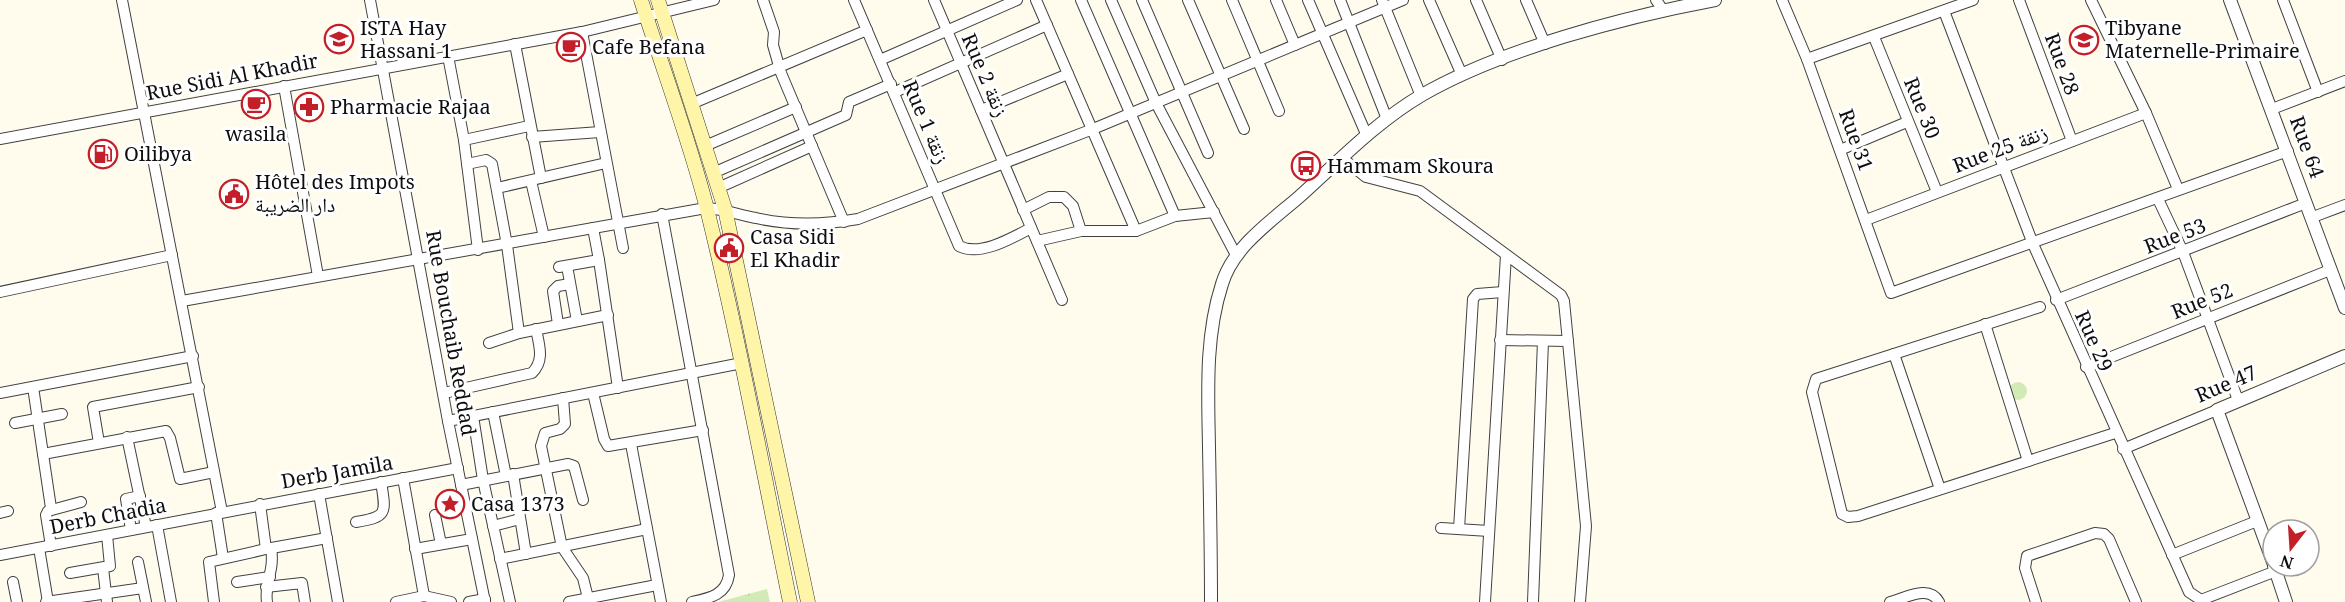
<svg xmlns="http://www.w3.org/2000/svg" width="2345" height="602" viewBox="0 0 2345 602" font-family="'Noto Serif','Noto Naskh Arabic',serif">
	<defs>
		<pattern id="park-tufts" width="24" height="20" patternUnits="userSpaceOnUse" patternTransform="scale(1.5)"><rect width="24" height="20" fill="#d2ebb6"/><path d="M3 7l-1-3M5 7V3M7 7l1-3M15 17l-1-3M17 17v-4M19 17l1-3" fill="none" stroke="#b3c89b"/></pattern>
	</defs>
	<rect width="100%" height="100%" fill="#fffcee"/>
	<!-- grass -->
	<circle fill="#d2ebb6" cx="2018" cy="391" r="9"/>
	<!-- park -->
	<path fill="url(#park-tufts)" d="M 767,589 L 770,602 L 718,602 Z"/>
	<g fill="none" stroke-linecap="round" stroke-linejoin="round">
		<!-- minor casing -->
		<g stroke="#414141" stroke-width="12">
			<g id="minor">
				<path d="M 122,0 L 222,512"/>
				<path d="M 370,0 L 448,421 L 485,602"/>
				<path d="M 763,0 L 774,32 L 773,45 L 781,73 L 844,222"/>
				<path d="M 854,0 L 959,246 C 980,257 1012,238 1031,228"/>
				<path d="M 934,0 L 1062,300"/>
				<path d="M 1036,0 L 1136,231"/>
				<path d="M 1081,0 L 1175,216"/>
				<path d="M 1111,0 L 1156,103 L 1236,255"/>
				<path d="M 1142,0 L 1208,153"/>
				<path d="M 1188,0 L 1244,129"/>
				<path d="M 1232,0 L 1279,111"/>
				<path d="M 1276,0 L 1295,45"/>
				<path d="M 1308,0 L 1367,136"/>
				<path d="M 1340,0 L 1387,119"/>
				<path d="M 1382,0 L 1421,96"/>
				<path d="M 1429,0 L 1462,75"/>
				<path d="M 1476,0 L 1502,60"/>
				<path d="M 1526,0 L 1545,44"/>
				<path d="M 1656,0 L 1663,10"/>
				<path d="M 1782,0 L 1807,59 L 1891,293 L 2288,151"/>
				<path d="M 2019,0 L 2072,141"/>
				<path d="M 2091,0 L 2146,113 L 2178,189"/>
				<path d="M 2283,0 L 2318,92"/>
				<path d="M 1944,11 L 2033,244 L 2189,592 L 2201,600 L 2276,571"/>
				<path d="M 582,32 L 623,248"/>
				<path d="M 1874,37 L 1937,192"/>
				<path d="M 515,44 L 541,178"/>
				<path d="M 448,56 L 464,140 L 478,250"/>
				<path d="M 1807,59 L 1973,0"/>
				<path d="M 880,60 L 1017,0"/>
				<path d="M 284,86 L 318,276"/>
				<path d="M 895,92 L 1047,25"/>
				<path d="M 691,104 L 867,30"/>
				<path d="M 2272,109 L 2345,81"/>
				<path d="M 981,110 L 1068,74"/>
				<path d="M 532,137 L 600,132"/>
				<path d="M 0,139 L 582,32 L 714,0"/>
				<path d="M 464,140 L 529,126"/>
				<path d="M 705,146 L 796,107"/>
				<path d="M 1840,150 L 1907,122"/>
				<path d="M 1342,158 L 1366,177 L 1420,191 L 1561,295 L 1564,301 L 1586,526 L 1580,602"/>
				<path d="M 467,164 L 486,160 L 492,164 L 507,245 L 519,333"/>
				<path d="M 713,173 L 846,115 L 849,102 L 891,84"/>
				<path d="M 531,181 L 544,237"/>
				<path d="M 497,188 L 606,163"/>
				<path d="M 718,188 L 812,146"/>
				<path d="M 2158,199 L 2183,252 L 2238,400"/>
				<path d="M 1023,210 L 1049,197 L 1064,197 L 1073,206 L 1081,231"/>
				<path d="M 662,214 L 729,575 C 726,595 710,598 692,602"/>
				<path d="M 2313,217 L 2345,205"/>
				<path d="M 1866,220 L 2146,113"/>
				<path d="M 1037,241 L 1081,231 L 1136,231 L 1175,216 L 1214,212"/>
				<path d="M 599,260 L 618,388"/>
				<path d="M 567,266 L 577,321"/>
				<path d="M 559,267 L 599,260 L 593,228"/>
				<path d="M 0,292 L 172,255"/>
				<path d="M 2056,300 L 2306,203"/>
				<path d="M 182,301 L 706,208 C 724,209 739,215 756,218 C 791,226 823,225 858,219 L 1093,129 L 1403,0"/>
				<path d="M 2040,307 L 1816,379 L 1812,392 L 1842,514 L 1848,517 L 1858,516 L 2115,433"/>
				<path d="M 558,324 L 553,291 L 558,286 L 570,284"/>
				<path d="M 1985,324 L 2028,461"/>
				<path d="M 1500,340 L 1568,341"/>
				<path d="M 489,343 L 519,333 L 608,315"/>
				<path d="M 1894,354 L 1940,489"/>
				<path d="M 2086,367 L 2330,270"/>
				<path d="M 33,387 L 51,508"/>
				<path d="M 0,393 L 193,356"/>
				<path d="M 444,393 L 532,373 C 545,360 539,345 536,329"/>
				<path d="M 593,393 L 604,439 L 608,446 L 703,430"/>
				<path d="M 563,398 L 565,424 L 560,429 L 545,433 L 541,446 L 562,547 L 583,578 L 588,598"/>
				<path d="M 493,412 L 506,476"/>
				<path d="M 473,416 L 483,480 L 510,602"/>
				<path d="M 448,421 L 742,363"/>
				<path d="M 15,423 L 62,414"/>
				<path d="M 127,437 L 146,527"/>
				<path d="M 99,443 L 93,407 L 199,387"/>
				<path d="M 631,444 L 661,602"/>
				<path d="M 2123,449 L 2217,410"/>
				<path d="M 43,454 L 166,431 L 170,438 L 180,479 L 214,472"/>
				<path d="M 513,474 L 526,554"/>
				<path d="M 403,478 L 424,596"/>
				<path d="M 461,485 L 568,464 L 574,466 L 583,500"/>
				<path d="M 319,494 L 338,602"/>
				<path d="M 260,504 L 266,549"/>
				<path d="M 0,513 L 8,511"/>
				<path d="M 216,513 L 223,558"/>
				<path d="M 435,515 L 441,544"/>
				<path d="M 356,522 C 388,517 386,513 381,482"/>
				<path d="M 157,525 L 171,602"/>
				<path d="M 493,526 L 520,519"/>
				<path d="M 1441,528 L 1489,531"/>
				<path d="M 1459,529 L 1473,299 L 1477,294 L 1503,292"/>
				<path d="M 131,530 L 126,499 L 140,496"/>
				<path d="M 51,546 L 46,515 L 48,511 L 81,502"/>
				<path d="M 39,548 L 48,602"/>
				<path d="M 415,549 L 472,539"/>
				<path d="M 0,555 L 458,468"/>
				<path d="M 2172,555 L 2257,521"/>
				<path d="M 500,559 L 647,529"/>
				<path d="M 138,562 L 146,602"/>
				<path d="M 103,568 L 107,602"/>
				<path d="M 70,573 L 110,566 L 107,535"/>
				<path d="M 13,582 L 17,602"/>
				<path d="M 237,582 L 270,577"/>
				<path d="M 266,587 L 302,583 L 305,602"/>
				<path d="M 46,602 L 143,588"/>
				<path d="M 214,602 L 209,562 L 266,549 L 327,538"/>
				<path d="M 267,602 C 264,581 275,572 271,548"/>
				<path d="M 396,602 L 424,596 L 451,602"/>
				<path d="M 469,602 L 485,599"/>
				<path d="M 569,602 L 657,585"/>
				<path d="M 1485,602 L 1506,255"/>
				<path d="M 1533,602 L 1543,341"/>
				<path d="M 1890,602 C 1906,598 1929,584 1939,602"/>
				<path d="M 2036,602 L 2025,568 L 2027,556 L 2095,533 L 2104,534 L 2109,539 L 2136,602"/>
			</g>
		</g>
		<!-- tertiary casing -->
		<g stroke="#414141" stroke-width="14">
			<g id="tertiary">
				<path d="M 2230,0 L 2345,308"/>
				<path d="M 2273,562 L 2217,410 L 2345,356"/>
				<path d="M 2274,566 L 2286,602"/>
				<path d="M 1211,602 C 1211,550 1210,499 1209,447 C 1208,393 1205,336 1222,284 C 1233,247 1270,222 1299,197 C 1338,162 1376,122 1422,95 C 1502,49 1624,17 1715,0"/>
			</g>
		</g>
		<!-- secondary casing -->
		<g stroke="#303030" stroke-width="15">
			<g id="secondary">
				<path d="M 641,0 C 663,70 689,138 707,209 C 739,339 763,471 790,602"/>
				<path d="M 658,0 L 725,209 L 808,602"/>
			</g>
		</g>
		<!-- minor -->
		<use href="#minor" stroke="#fff" stroke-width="10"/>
		<!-- tertiary -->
		<use href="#tertiary" stroke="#fff" stroke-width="12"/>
		<!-- secondary -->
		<use href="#secondary" stroke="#fff5a9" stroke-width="14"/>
	</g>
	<!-- icons -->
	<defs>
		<g id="university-ring" transform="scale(1.5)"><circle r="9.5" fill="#fff" stroke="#c41f29" stroke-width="1.5"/><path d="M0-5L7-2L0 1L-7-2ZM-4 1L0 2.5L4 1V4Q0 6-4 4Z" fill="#c41f29"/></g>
		<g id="school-ring" transform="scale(1.5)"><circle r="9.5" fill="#fff" stroke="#c41f29" stroke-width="1.5"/><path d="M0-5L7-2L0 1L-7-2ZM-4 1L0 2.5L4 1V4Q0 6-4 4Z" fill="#c41f29"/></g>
		<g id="cafe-ring" transform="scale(1.5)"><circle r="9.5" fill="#fff" stroke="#c41f29" stroke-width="1.5"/><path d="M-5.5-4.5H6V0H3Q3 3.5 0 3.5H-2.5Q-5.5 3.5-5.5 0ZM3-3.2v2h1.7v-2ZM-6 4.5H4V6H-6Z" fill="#c41f29"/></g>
		<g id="pharmacy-ring" transform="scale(1.5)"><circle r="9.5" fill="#fff" stroke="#c41f29" stroke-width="1.5"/><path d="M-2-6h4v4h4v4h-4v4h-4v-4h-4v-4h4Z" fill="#c41f29"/></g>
		<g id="fuel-ring" transform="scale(1.5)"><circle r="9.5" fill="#fff" stroke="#c41f29" stroke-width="1.5"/><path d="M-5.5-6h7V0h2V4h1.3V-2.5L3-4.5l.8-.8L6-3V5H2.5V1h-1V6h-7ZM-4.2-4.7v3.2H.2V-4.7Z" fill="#c41f29"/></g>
		<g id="bus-ring" transform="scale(1.5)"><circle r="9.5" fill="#fff" stroke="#c41f29" stroke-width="1.5"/><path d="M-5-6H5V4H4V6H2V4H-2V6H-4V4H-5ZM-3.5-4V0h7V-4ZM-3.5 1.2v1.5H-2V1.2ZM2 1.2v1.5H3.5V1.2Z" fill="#c41f29"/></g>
		<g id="civic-ring" transform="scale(1.5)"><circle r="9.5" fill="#fff" stroke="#c41f29" stroke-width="1.5"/><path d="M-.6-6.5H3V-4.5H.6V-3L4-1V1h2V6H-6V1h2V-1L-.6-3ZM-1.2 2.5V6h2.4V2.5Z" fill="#c41f29"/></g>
		<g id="sight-ring" transform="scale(1.5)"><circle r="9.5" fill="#fff" stroke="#c41f29" stroke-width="1.5"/><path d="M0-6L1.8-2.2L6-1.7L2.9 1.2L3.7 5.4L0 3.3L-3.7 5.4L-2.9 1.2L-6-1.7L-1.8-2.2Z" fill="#c41f29"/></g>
	</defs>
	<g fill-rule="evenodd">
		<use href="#university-ring" x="339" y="39"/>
		<use href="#school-ring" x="2084" y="40"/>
		<use href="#cafe-ring" x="571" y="47"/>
		<use href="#cafe-ring" x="256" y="104"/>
		<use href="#pharmacy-ring" x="309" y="107"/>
		<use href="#fuel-ring" x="103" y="154"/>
		<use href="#bus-ring" x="1306" y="166"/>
		<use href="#civic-ring" x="234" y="194"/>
		<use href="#civic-ring" x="729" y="248"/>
		<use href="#sight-ring" x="450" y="504"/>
	</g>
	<g text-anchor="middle" stroke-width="6" stroke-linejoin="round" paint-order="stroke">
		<!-- poi labels -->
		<g font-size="20" fill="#0e0e0e" stroke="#fff" text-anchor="start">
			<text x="360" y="35">ISTA Hay<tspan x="360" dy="23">Hassani 1</tspan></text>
			<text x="2105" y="35">Tibyane<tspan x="2105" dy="23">Maternelle-Primaire</tspan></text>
			<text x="592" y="54">Cafe Befana</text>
			<text x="330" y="114">Pharmacie Rajaa</text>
			<text x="256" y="141" text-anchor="middle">wasila</text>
			<text x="124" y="161">Oilibya</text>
			<text x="1327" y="173">Hammam Skoura</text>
			<text x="255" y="189">Hôtel des Impots<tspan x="255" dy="23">دار الضريبة</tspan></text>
			<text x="750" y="244">Casa Sidi<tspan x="750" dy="23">El Khadir</tspan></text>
			<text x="471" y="511">Casa 1373</text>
		</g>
		<!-- street labels -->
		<g font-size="20" fill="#0e0e0e" stroke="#fff">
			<text transform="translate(2062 64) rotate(70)" y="7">Rue 28</text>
			<text transform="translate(985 75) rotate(67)" y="7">Rue 2 زنقة</text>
			<text transform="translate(232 77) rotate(-11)" y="7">Rue Sidi Al Khadir</text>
			<text transform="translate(1922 108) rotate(68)" y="7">Rue 30</text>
			<text transform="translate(926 122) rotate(67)" y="7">Rue 1 زنقة</text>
			<text transform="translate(1856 140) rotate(70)" y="7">Rue 31</text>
			<text transform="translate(2307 147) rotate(70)" y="7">Rue 64</text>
			<text transform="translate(2000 149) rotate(-21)" y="7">Rue 25 زنقة</text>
			<text transform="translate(2175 236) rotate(-21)" y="7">Rue 53</text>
			<text transform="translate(2202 301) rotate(-22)" y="7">Rue 52</text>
			<text transform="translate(451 333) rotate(80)" y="7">Rue Bouchaib Reddad</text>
			<text transform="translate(2094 341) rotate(66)" y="7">Rue 29</text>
			<text transform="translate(2226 384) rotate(-23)" y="7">Rue 47</text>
			<text transform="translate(337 472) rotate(-10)" y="7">Derb Jamila</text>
			<text transform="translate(108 516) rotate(-11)" y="7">Derb Chadia</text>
		</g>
	</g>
	<!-- north arrow -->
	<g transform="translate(2291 548) rotate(197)"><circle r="28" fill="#ffffff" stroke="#9f9f9f" stroke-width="1.5"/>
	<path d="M0-4.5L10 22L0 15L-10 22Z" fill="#c41f29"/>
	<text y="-9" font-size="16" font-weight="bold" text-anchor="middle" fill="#0e0e0e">N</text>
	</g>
</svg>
